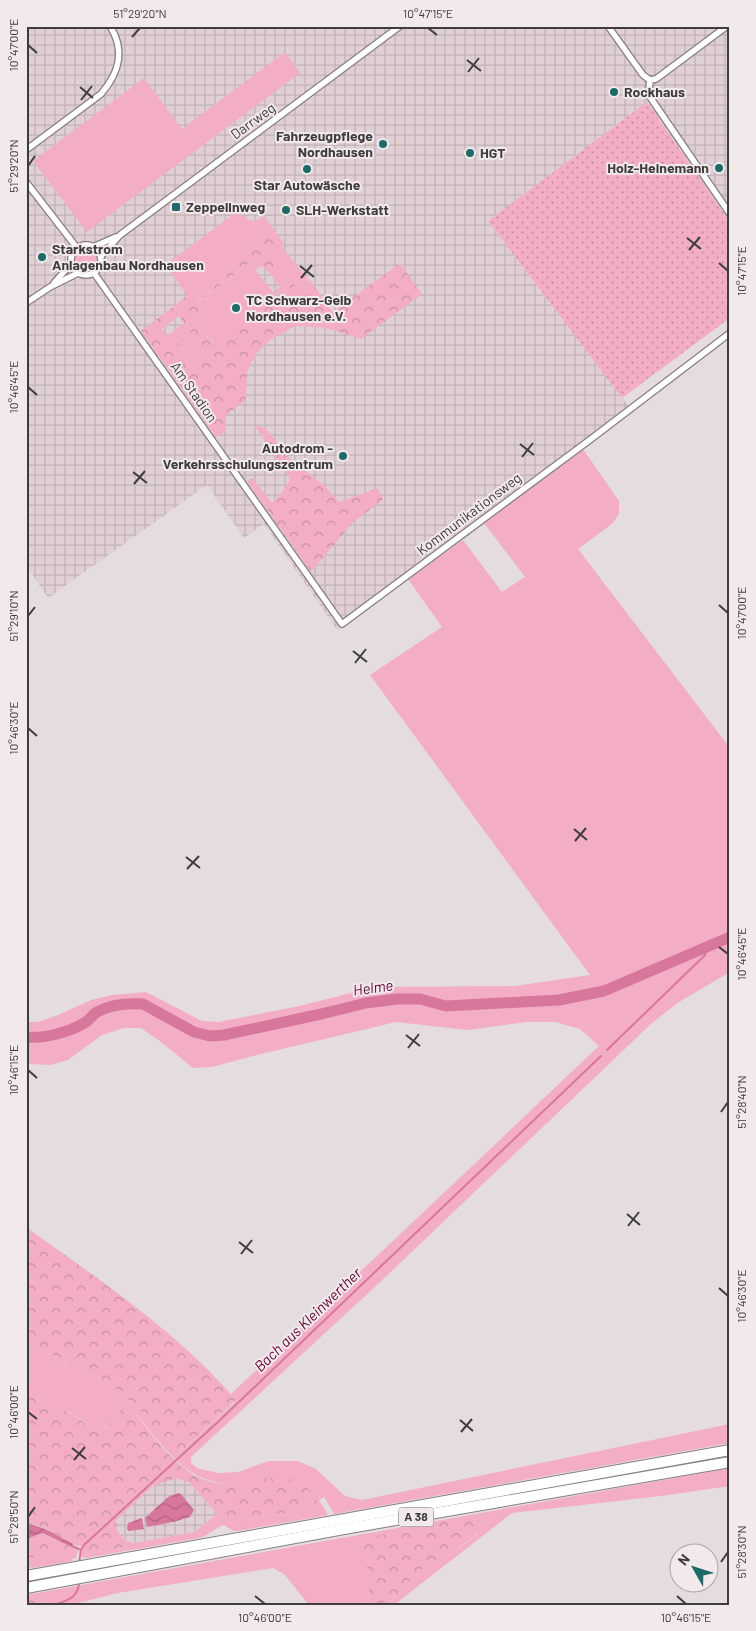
<svg xmlns="http://www.w3.org/2000/svg" width="756" height="1631" viewBox="0 0 756 1631" font-family="Barlow,sans-serif">
	<defs>
		<pattern id="industrial-grid" width="8" height="8" patternUnits="userSpaceOnUse" patternTransform="scale(1.25)"><rect width="8" height="8" fill="#e0cfd4"/><path d="M0 4h8M4 0v8" fill="none" stroke="#c1b3b7"/></pattern>
		<pattern id="forest-crowns" width="20" height="18" patternUnits="userSpaceOnUse" patternTransform="scale(1.25)"><rect width="20" height="18" fill="#f3aec6"/><path d="M2 6a3 3 0 1 1 6 0M12 15a3 3 0 1 1 6 0" fill="none" stroke="#c68fa2"/></pattern>
		<pattern id="garden-dots" width="8" height="8" patternUnits="userSpaceOnUse" patternTransform="scale(1.25)"><rect width="8" height="8" fill="#f3aec6"/><path d="M2 2h.1M6 6h.1" fill="none" stroke="#c68fa2" stroke-width="1.8" stroke-linecap="round"/></pattern>
		<pattern id="water-waves" width="16" height="10" patternUnits="userSpaceOnUse" patternTransform="scale(1.25)"><rect width="16" height="10" fill="#d8779c"/><path d="M0 5q4-4 8 0t8 0" fill="none" stroke="#b16380"/></pattern>
	</defs>
	<rect width="100%" height="100%" fill="#e4dcdf"/>
	<!-- industrial -->
	<g fill="url(#industrial-grid)">
		<path d="M 26,26 L 730,26 L 730,222 L 647,102 L 488,221 L 633,412 L 463,540 L 338,631 L 264,524 L 244,538 L 207,485 L 48,598 L 26,565 Z"/>
		<path d="M 176,1477 L 190,1483 L 217,1514 L 194,1532 L 134,1543 L 127,1541 L 120,1536 L 116,1529 L 116,1520 L 153,1486 Z"/>
	</g>
	<!-- grass -->
	<g fill="#f3aec6">
		<path d="M 285,52 L 300,73 L 87,232 L 33,161 L 144,78 L 182,129 Z"/>
		<path d="M 238,211 C 246,220 253,225 264,216 L 274,230 L 188,296 L 165,265 Z"/>
		<path d="M 278,242 L 308,279 L 297,288 L 290,279 L 280,287 L 272,276 L 279,270 L 266,252 Z"/>
		<circle cx="86" cy="260" r="13"/>
		<path d="M 251,261 L 257,269 L 256,271 L 278,298 L 216,347 L 194,319 L 202,312 L 196,304 Z"/>
		<path d="M 184,323 L 204,353 L 192,362 L 171,333 Z"/>
		<path d="M 583,449 L 619,501 L 619,514 L 612,524 L 578,549 L 730,748 L 730,972 L 679,1002 L 652,1023 L 377,1285 L 191,1457 L 191,1463 L 197,1468 L 218,1473 L 238,1472 L 269,1461 L 297,1461 L 316,1469 L 345,1496 L 362,1500 L 730,1424 L 730,1443 L 334,1514 L 324,1497 L 319,1500 L 328,1515 L 237,1531 L 234,1531 L 224,1525 C 214,1528 210,1535 199,1538 L 86,1558 L 82,1557 L 81,1555 L 125,1547 L 127,1541 L 134,1543 L 194,1532 L 217,1514 L 227,1521 L 250,1520 L 259,1517 L 317,1508 L 271,1478 C 261,1480 250,1483 240,1484 C 181,1487 162,1440 126,1403 L 101,1433 L 66,1410 L 56,1414 L 39,1401 L 38,1395 L 26,1387 L 26,1338 L 61,1361 L 108,1382 L 140,1410 L 175,1452 L 178,1454 L 236,1401 L 231,1394 L 599,1046 L 580,1029 L 555,1022 L 526,1022 L 468,1030 L 396,1022 L 253,1056 L 212,1067 L 193,1068 L 161,1042 L 141,1028 L 124,1028 L 102,1035 L 68,1060 L 51,1065 L 29,1064 L 26,1064 L 26,1022 L 37,1022 L 56,1016 L 91,1000 L 112,995 L 146,992 L 202,1021 L 219,1022 L 299,1006 L 374,987 L 515,986 L 590,975 L 370,675 L 442,627 L 408,579 L 463,540 L 502,592 L 525,577 L 484,523 Z"/>
		<path d="M 730,1468 L 730,1486 L 661,1496 L 512,1513 L 394,1605 L 387,1605 L 426,1565 L 446,1557 L 478,1534 L 356,1540 C 358,1545 362,1551 365,1557 C 371,1573 370,1589 367,1605 L 309,1605 L 284,1574 L 273,1568 L 118,1593 L 70,1605 L 38,1605 L 49,1596 L 26,1600 L 26,1595 Z"/>
		<path d="M 72,1547 L 78,1550 L 76,1558 L 72,1559 L 72,1561 L 33,1568 L 32,1567 L 26,1569 L 26,1559 L 59,1554 Z"/>
	</g>
	<!-- forest -->
	<g fill="url(#forest-crowns)" fill-rule="evenodd">
		<path d="M 274,230 L 284,243 L 281,246 L 278,242 L 266,252 L 280,270 L 272,276 L 262,266 L 257,269 L 251,261 L 196,303 L 203,312 L 194,319 L 215,347 L 279,297 L 275,291 L 290,279 L 297,288 L 309,279 L 333,312 L 400,263 L 422,294 L 361,339 L 326,328 L 295,326 L 270,340 L 256,354 L 247,372 L 246,400 L 225,416 L 226,431 L 216,437 L 141,331 ZM 179,316 L 204,353 L 192,362 L 171,333 L 167,336 L 162,329 Z"/>
		<path d="M 260,426 L 266,429 L 291,460 L 324,485 L 339,502 L 378,488 L 383,500 L 353,522 L 311,572 L 247,481 L 252,478 L 272,503 L 281,494 L 290,479 L 256,427 Z"/>
		<path d="M 26,1227 C 98,1279 178,1332 236,1400 L 178,1454 L 175,1453 L 140,1410 L 108,1382 L 61,1361 L 26,1338 Z"/>
		<path d="M 26,1387 L 38,1395 L 39,1401 L 56,1414 L 65,1410 L 101,1433 L 126,1403 C 151,1429 171,1469 208,1481 C 251,1494 291,1453 319,1504 L 317,1508 L 259,1517 L 235,1525 L 229,1524 L 217,1514 L 190,1483 L 176,1478 L 153,1486 L 116,1520 C 116,1530 118,1535 127,1541 L 125,1547 L 81,1555 L 84,1546 C 72,1548 57,1535 46,1529 C 40,1526 33,1524 26,1522 Z"/>
		<path d="M 487,1519 L 488,1522 L 485,1528 L 446,1557 L 426,1565 L 387,1605 L 367,1605 C 372,1578 368,1563 355,1540 L 453,1520 Z"/>
		<path d="M 43,1533 L 46,1533 L 72,1547 L 59,1554 L 26,1559 L 26,1541 L 31,1537 Z"/>
		<path d="M 50,1595 L 38,1605 L 26,1605 L 26,1600 Z"/>
	</g>
	<!-- garden -->
	<path fill="url(#garden-dots)" d="M 647,102 L 730,222 L 730,318 L 622,398 L 488,221 Z"/>
	<!-- water -->
	<g fill="url(#water-waves)">
		<path d="M 178,1493 L 181,1494 L 194,1510 L 190,1517 L 173,1522 L 147,1527 L 145,1518 L 168,1497 Z"/>
		<path d="M 142,1518 L 144,1529 L 129,1531 L 127,1529 L 128,1523 Z"/>
		<path d="M 26,1522 L 45,1529 L 73,1544 L 72,1547 L 43,1533 L 31,1537 L 26,1541 Z"/>
	</g>
	<g fill="none" stroke-linecap="round" stroke-linejoin="round">
		<!-- stream -->
		<g stroke="#d8779c" stroke-width="2">
			<path d="M 607,1050 L 705,955 L 706,948"/>
			<path d="M 72,1546 L 81,1550"/>
			<path d="M 79,1563 L 81,1550 L 84,1545 L 220,1420 L 601,1056"/>
			<path d="M 53,1605 C 66,1601 79,1598 79,1582"/>
		</g>
		<!-- river -->
		<path stroke="#d8779c" stroke-width="11" d="M 26,1037 C 44,1039 70,1032 86,1022 C 90,1019 93,1014 97,1012 C 111,1004 127,1003 143,1004 L 194,1032 L 210,1036 L 224,1035 L 321,1014 L 366,1003 L 397,999 L 420,999 L 446,1006 L 559,1000 L 604,991 L 730,937"/>
		<!-- minor casing -->
		<g stroke="#877f82" stroke-width="8">
			<g id="minor">
				<path d="M 608,26 L 643,75 L 650,80"/>
				<path d="M 650,80 L 649,90 L 650,97 L 730,214"/>
				<path d="M 650,80 L 656,79 L 727,26"/>
				<path d="M 26,150 L 101,94 C 119,73 126,51 110,26"/>
				<path d="M 26,182 L 77,248"/>
				<circle cx="86" cy="260" r="15"/>
				<path d="M 93,247 L 116,237"/>
				<path d="M 101,256 L 120,235 L 400,26"/>
				<path d="M 94,273 L 342,624 L 591,439 L 730,333"/>
				<path d="M 54,283 L 71,264"/>
				<path d="M 26,303 L 50,287 L 78,273"/>
			</g>
		</g>
		<!-- motorway casing -->
		<g stroke="#877f82" stroke-width="12">
			<g id="motorway">
				<path d="M 26,1576 L 730,1450"/>
				<path d="M 26,1588 L 344,1529 L 730,1462"/>
			</g>
		</g>
		<!-- minor -->
		<use href="#minor" stroke="#fff" stroke-width="5.5"/>
		<!-- motorway -->
		<use href="#motorway" stroke="#fff" stroke-width="10"/>
	</g>
	<!-- ticks -->
	<path fill="none" stroke="#3f3c3d" stroke-width="2" d="M 428,28 L 437,35M 132,37 L 140,28M 28,45 L 37,53M 467,60 L 481,71M 468,72 L 479,58M 80,87 L 93,98M 81,100 L 92,86M 28,166 L 35,156M 687,238 L 701,249M 689,250 L 700,237M 719,263 L 728,271M 300,266 L 314,277M 301,278 L 312,265M 28,387 L 37,395M 520,444 L 534,455M 522,457 L 533,443M 133,472 L 147,483M 134,484 L 145,471M 719,605 L 728,613M 28,616 L 35,607M 353,651 L 367,662M 355,663 L 366,649M 28,728 L 37,736M 574,829 L 587,840M 575,841 L 586,828M 186,857 L 200,868M 187,869 L 199,856M 719,947 L 728,954M 406,1035 L 420,1046M 408,1048 L 419,1034M 28,1070 L 37,1078M 721,1112 L 728,1102M 627,1214 L 640,1225M 628,1226 L 639,1212M 239,1242 L 253,1253M 241,1254 L 252,1240M 719,1288 L 728,1296M 28,1412 L 37,1419M 460,1420 L 473,1431M 461,1432 L 472,1419M 72,1448 L 86,1459M 74,1460 L 85,1447M 28,1517 L 35,1507M 721,1562 L 728,1552M 255,1596 L 265,1604M 677,1596 L 686,1604"/>
	<!-- markers -->
	<g fill="#1d6a67" stroke="#f2e9ec" stroke-width="2">
		<circle cx="614" cy="92" r="5"/>
		<circle cx="383" cy="144" r="5"/>
		<circle cx="470" cy="153" r="5"/>
		<circle cx="719" cy="168" r="5"/>
		<circle cx="307" cy="169" r="5"/>
		<rect x="171" y="202" width="10" height="10" rx="2.5"/>
		<circle cx="286" cy="210" r="5"/>
		<circle cx="42" cy="257" r="5"/>
		<circle cx="236" cy="308" r="5"/>
		<circle cx="343" cy="456" r="5"/>
	</g>
	<g text-anchor="middle" stroke-width="4" stroke-linejoin="round" paint-order="stroke">
		<!-- shield labels -->
		<rect fill="#f2e9ec" stroke="#757072" stroke-width="1" x="398.5" y="1507.5" width="35" height="19" rx="4"/>
		<g font-size="12" font-weight="bold" fill="#3f3c3d">
			<text x="416" y="1521">A 38</text>
		</g>
		<!-- poi labels -->
		<g font-size="14" font-weight="bold" fill="#3f3c3d" stroke="#f2e9ec" text-anchor="start">
			<text x="624" y="97">Rockhaus</text>
			<text x="373" y="141" text-anchor="end">Fahrzeugpflege<tspan x="373" dy="16">Nordhausen</tspan></text>
			<text x="480" y="158">HGT</text>
			<text x="709" y="173" text-anchor="end">Holz-Heinemann</text>
			<text x="307" y="190" text-anchor="middle">Star Autowäsche</text>
			<text x="186" y="212">Zeppelinweg</text>
			<text x="296" y="215">SLH-Werkstatt</text>
			<text x="52" y="254">Starkstrom<tspan x="52" dy="16">Anlagenbau Nordhausen</tspan></text>
			<text x="246" y="305">TC Schwarz-Gelb<tspan x="246" dy="16">Nordhausen e.V.</tspan></text>
			<text x="333" y="453" text-anchor="end">Autodrom -<tspan x="333" dy="16">Verkehrsschulungszentrum</tspan></text>
		</g>
		<!-- street labels -->
		<g font-size="14" fill="#3f3c3d" stroke="#f2e9ec">
			<text transform="translate(253 121) rotate(-36)" y="5">Darrweg</text>
			<text transform="translate(194 392) rotate(55)" y="5">Am Stadion</text>
			<text transform="translate(469 514) rotate(-37)" y="5">Kommunikationsweg</text>
		</g>
		<!-- water labels -->
		<g font-size="15" font-style="italic" fill="#620736" stroke="#f2e9ec">
			<text transform="translate(373 988) rotate(-8)" y="5">Helme</text>
			<text transform="translate(308 1320) rotate(-44)" y="5">Bach aus Kleinwerther</text>
		</g>
	</g>
	<!-- border -->
	<rect width="756" height="1631" fill="none" stroke="#f2e9ec" stroke-width="55"/>
	<!-- north arrow -->
	<g transform="translate(694 1568) rotate(309)"><circle r="24" fill="#f2e9ec" stroke="#aaa4a6"/>
	<path d="M0-4L9 19L0 12L-9 19Z" fill="#1d6a67"/>
	<text y="-8" font-size="14" font-weight="bold" text-anchor="middle" fill="#3f3c3d">N</text>
	</g>
	<rect x="28" y="28" width="700" height="1576" fill="none" stroke="#3f3c3d" stroke-width="2"/>
	<g font-size="12" text-anchor="middle" fill="#3f3c3d">
		<text x="140" y="18">51°29'20"N</text>
		<text x="428" y="18">10°47'15"E</text>
		<text transform="translate(14 45) rotate(-90)" y="4">10°47'00"E</text>
		<text transform="translate(14 166) rotate(-90)" y="4">51°29'20"N</text>
		<text transform="translate(742 271) rotate(-90)" y="4">10°47'15"E</text>
		<text transform="translate(14 387) rotate(-90)" y="4">10°46'45"E</text>
		<text transform="translate(742 613) rotate(-90)" y="4">10°47'00"E</text>
		<text transform="translate(14 616) rotate(-90)" y="4">51°29'10"N</text>
		<text transform="translate(14 728) rotate(-90)" y="4">10°46'30"E</text>
		<text transform="translate(742 954) rotate(-90)" y="4">10°46'45"E</text>
		<text transform="translate(14 1070) rotate(-90)" y="4">10°46'15"E</text>
		<text transform="translate(742 1102) rotate(-90)" y="4">51°28'40"N</text>
		<text transform="translate(742 1296) rotate(-90)" y="4">10°46'30"E</text>
		<text transform="translate(14 1412) rotate(-90)" y="4">10°46'00"E</text>
		<text transform="translate(14 1517) rotate(-90)" y="4">51°28'50"N</text>
		<text transform="translate(742 1552) rotate(-90)" y="4">51°28'30"N</text>
		<text x="265" y="1622">10°46'00"E</text>
		<text x="686" y="1622">10°46'15"E</text>
	</g>
</svg>
